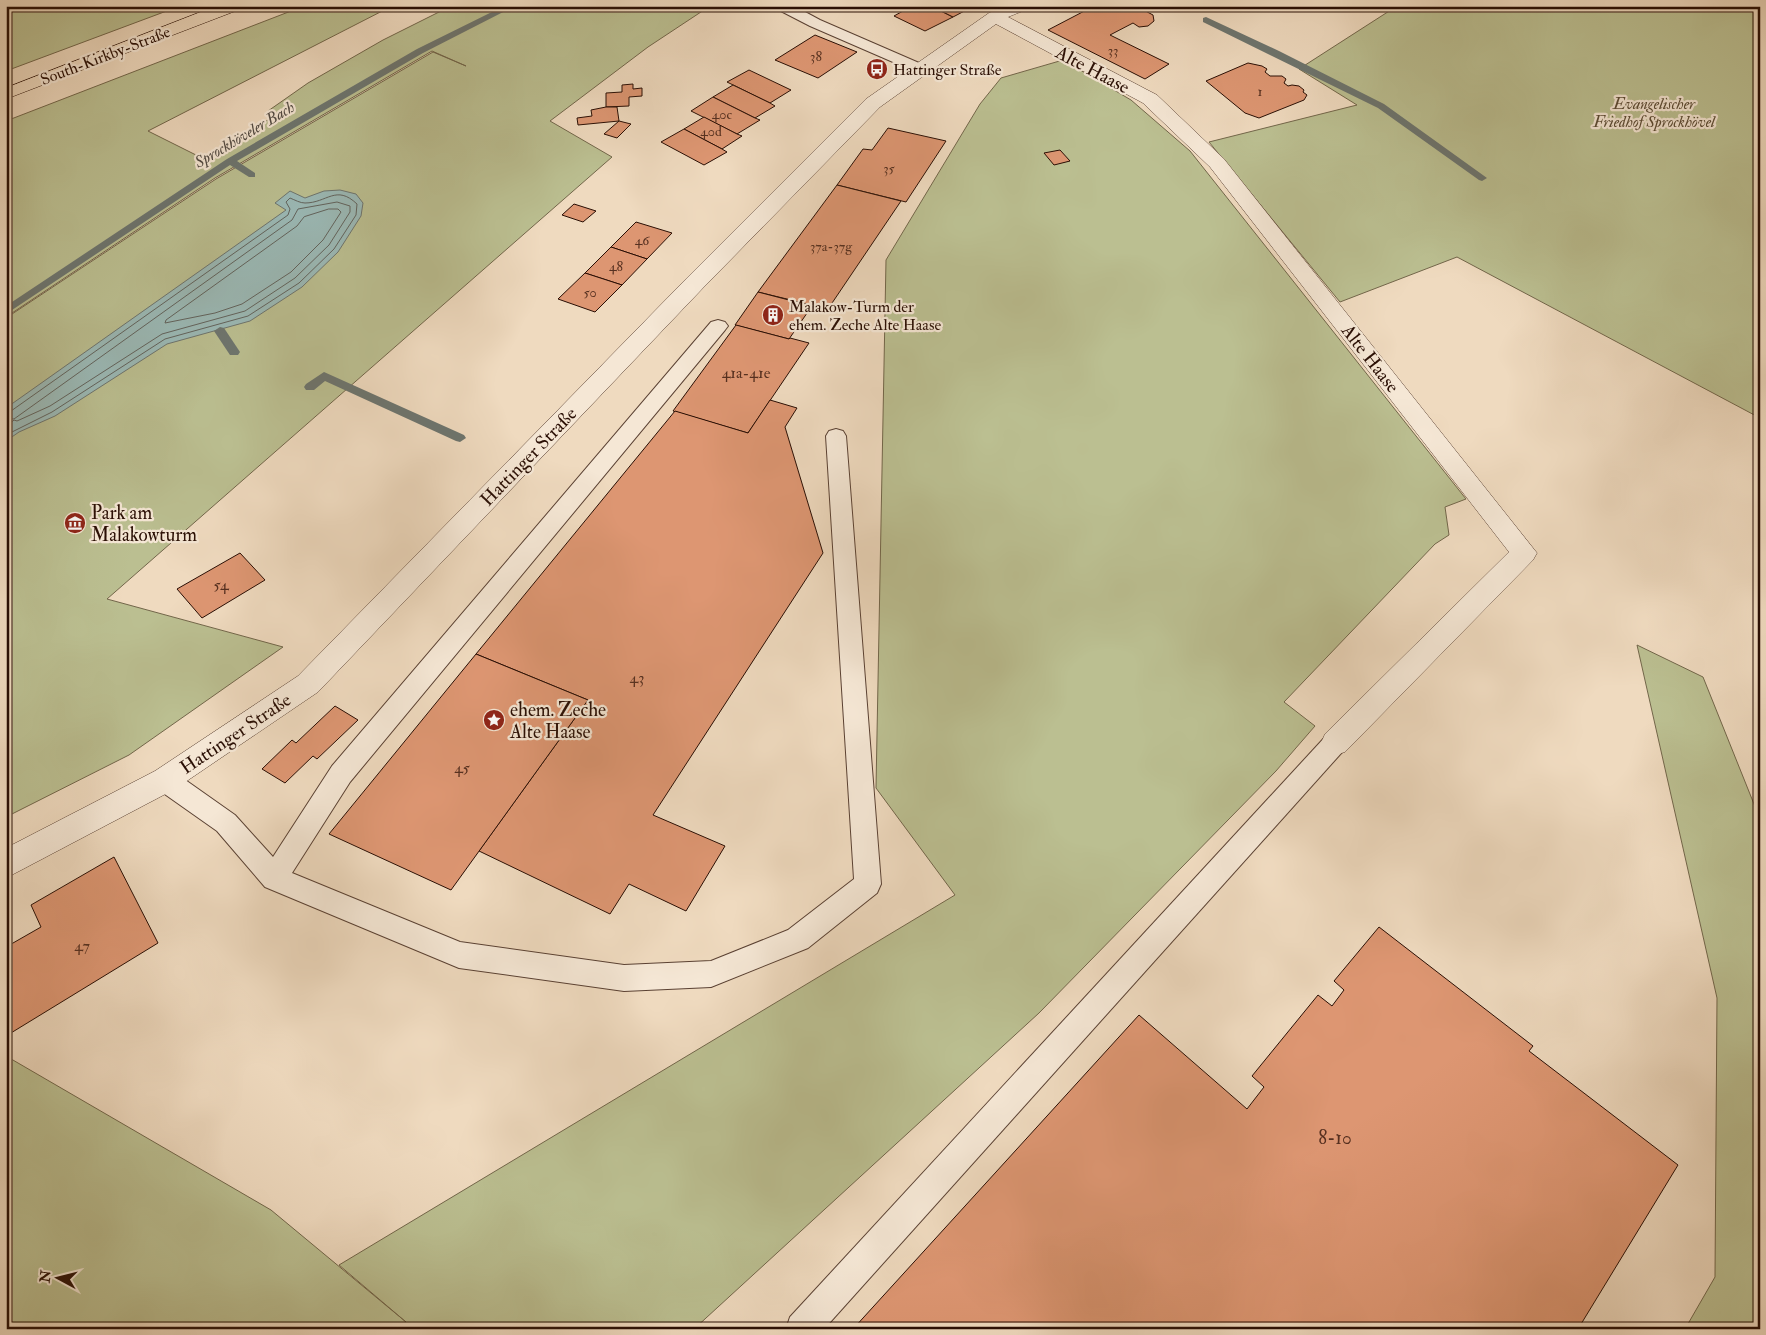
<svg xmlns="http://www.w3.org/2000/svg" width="1766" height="1335" viewBox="0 0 1766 1335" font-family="'IM FELL Double Pica',serif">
	<rect width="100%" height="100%" fill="#efdabf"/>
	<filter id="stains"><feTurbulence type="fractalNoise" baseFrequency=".004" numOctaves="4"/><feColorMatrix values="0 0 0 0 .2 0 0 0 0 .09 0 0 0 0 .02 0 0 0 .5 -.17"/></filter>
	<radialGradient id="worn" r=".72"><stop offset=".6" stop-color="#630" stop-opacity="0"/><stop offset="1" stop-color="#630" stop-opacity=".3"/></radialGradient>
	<!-- green -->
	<g fill="#bbbf91" stroke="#72664a">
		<path d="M 6,6 L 180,6 L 6,71 Z"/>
		<path d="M 304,6 L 392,6 L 148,131 L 206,160 L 277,114 L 268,111 L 308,83 L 383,40 L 451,6 L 710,6 L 648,47 L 550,121 L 612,157 L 107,599 L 283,647 L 129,755 L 6,817 L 6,318 L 216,179 L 433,52 L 466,66 L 432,51 L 215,178 L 6,317 L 6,121 Z"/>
		<path d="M 1397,6 L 1760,6 L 1760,418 L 1457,257 L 1340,302 L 1209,142 L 1357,105 L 1299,69 Z"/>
		<path d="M 1063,60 L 1131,100 L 1190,151 L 1466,499 L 1445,507 L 1449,535 L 1435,544 L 1284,702 L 1315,726 L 1276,771 L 1039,1013 L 694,1329 L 6,1329 L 6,1056 L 271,1210 L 406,1322 L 339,1265 L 955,895 L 876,788 L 886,260 L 980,104 L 1001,78 Z"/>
		<path d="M 1637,645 L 1703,677 L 1760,819 L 1760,1329 L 1685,1329 L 1715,1277 L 1717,998 Z"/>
	</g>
	<!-- water -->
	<path fill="#9bbab7" stroke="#6d756f" d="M 340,190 L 356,194 L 363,203 L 361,216 L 338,252 L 302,287 L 250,321 L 167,344 L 55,416 L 19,432 L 6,441 L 6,408 L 286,210 L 275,203 L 290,191 L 305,198 L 324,191 Z"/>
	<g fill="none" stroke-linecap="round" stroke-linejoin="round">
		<!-- shore -->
		<g stroke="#62645e" stroke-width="1">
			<path d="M 329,209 L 338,209 L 341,212 L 323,240 L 291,272 L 242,304 L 215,313 L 165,323 L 166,320 L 297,226 L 304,217 Z"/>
			<path d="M 6,412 L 11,411 L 288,215 L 290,209 L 286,202 L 290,198 C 295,200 300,203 305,203 C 327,203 336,184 357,204 L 356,215 L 334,249 L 299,283 L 248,316 L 165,339 L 52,412 L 6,435"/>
			<path d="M 6,418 L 14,419 L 292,220 L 298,209 L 337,202 L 350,206 L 350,212 L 329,245 L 295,278 L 245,311 L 162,334 L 50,406 L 17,421 L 14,420 L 6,427"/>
		</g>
		<!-- stream -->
		<g fill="#6d756f" fill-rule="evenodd">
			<path d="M 504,6 L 515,6 L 423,53 L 237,161 L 255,173 L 255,177 L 249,177 L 230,165 L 6,314 L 6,306 L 227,159 L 417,49 Z"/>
			<path d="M 1206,17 L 1279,51 L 1384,104 L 1487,178 L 1482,181 L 1479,180 L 1378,108 L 1203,22 L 1203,18 Z"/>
			<path d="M 220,327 L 224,328 L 240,352 L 238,355 L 230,355 L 214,331 Z"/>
			<path d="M 324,372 L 464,435 L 466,438 L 460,442 L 456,441 L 325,381 L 314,390 L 306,390 L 304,387 L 306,384 Z"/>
		</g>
	</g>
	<!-- building -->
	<g fill="#dd9672" stroke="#290e04">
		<path d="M 912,6 L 931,6 L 953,17 L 925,31 L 894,16 Z"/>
		<path d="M 931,6 L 974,6 L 953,17 Z"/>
		<path d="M 1094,6 L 1136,6 L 1153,15 L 1154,21 L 1148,26 L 1139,27 L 1133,23 L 1110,35 L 1169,64 L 1145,79 L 1048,30 Z"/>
		<path d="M 815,35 L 857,52 L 818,78 L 775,60 Z"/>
		<path d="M 1248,63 L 1262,66 L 1267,69 L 1265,72 L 1270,76 L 1282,76 L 1286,79 L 1284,83 L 1288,86 L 1292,85 L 1299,86 L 1304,90 L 1303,92 L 1307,95 L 1304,100 L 1259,118 L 1245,113 L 1206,81 Z"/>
		<path d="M 749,70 L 791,90 L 770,103 L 727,82 Z"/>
		<path d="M 633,84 L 633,89 L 642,88 L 642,96 L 629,97 L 629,106 L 606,107 L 606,93 L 622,92 L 622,85 Z"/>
		<path d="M 733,85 L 770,103 L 775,106 L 755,118 L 713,97 Z"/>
		<path d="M 713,97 L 755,118 L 760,120 L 737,134 L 691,111 Z"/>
		<path d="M 606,107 L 617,107 L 619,121 L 578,125 L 577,118 L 592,116 L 591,110 Z"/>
		<path d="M 704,117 L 737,134 L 742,136 L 722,149 L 684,129 Z"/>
		<path d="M 619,121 L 631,124 L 617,138 L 604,134 Z"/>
		<path d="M 888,128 L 946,141 L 906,202 L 837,185 L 863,149 L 872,150 Z"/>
		<path d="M 684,129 L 722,149 L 727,152 L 704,165 L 661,142 Z"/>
		<path d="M 1060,150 L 1070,161 L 1054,165 L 1044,153 Z"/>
		<path d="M 837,185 L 901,201 L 828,309 L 758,292 Z"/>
		<path d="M 574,204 L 596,211 L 583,222 L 562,215 Z"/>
		<path d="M 636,222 L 672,233 L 647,259 L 611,247 Z"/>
		<path d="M 611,247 L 647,259 L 622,285 L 585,273 Z"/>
		<path d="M 585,273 L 622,285 L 595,312 L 558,299 Z"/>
		<path d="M 758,292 L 812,306 L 789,339 L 735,325 Z"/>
		<path d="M 736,325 L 789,339 L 790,338 L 809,343 L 748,433 L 673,411 Z"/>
		<path d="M 770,400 L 797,408 L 785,427 L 823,553 L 653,815 L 725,846 L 686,911 L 629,884 L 610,914 L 479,851 L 588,700 L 476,654 L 675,411 L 748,433 Z"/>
		<path d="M 240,553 L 265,580 L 202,618 L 177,589 Z"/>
		<path d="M 476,654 L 588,700 L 451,890 L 329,834 Z"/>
		<path d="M 335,706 L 358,720 L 317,759 L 313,756 L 285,783 L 262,769 L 292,740 L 296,743 Z"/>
		<path d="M 114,857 L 158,943 L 6,1036 L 6,947 L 41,927 L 31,905 Z"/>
		<path d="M 1379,927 L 1533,1046 L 1529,1051 L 1678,1165 L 1578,1329 L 853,1329 L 1139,1015 L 1247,1109 L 1264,1087 L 1252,1076 L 1318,995 L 1332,1006 L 1344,990 L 1334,981 Z"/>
	</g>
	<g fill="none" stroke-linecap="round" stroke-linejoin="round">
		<!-- service casing -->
		<g stroke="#5a4133" stroke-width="2">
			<g id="service">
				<path d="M 775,6 L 794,6 L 820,20 L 926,66 L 929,69 L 926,72 L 916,72 L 810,26 L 777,9 Z"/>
				<path d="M 718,320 L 725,322 L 728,326 L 725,330 L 350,782 L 292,873 L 460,942 L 624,965 L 711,961 L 788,930 L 854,879 L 826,436 L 829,431 L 836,429 L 843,431 L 846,436 L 881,884 L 877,893 L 808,948 L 711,987 L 624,991 L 459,968 L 265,887 L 217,831 L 156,788 L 152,780 L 156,772 L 165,769 L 174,772 L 235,815 L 273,857 L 332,766 L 711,322 Z"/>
				<path d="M 1335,733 L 1344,736 L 1347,743 L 1344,750 L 824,1329 L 786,1329 L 790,1317 L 1326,736 Z"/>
			</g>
		</g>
		<!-- minor casing -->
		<g stroke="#5a4133" stroke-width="1">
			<path id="minor" d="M 1005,6 L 1027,6 L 1025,10 L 1008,17 L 1157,95 L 1224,159 L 1537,553 L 1533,560 L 1345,752 L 1335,755 L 1325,752 L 1321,743 L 1325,734 L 1509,552 L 1210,167 L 1143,103 L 996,24 L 880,107 L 703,288 L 318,692 L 175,789 L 6,878 L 6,848 L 155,771 L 298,676 L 687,278 L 866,99 L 989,13 Z"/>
		</g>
		<!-- primary casing -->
		<g stroke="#290e04" stroke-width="1">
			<path id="primary" d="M 216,6 L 240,6 L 238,10 L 6,99 L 6,88 Z"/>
		</g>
		<!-- service -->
		<use href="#service" fill="#f5e7d5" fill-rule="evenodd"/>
		<!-- minor -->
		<use href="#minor" fill="#f5e7d5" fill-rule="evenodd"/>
		<!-- primary -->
		<use href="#primary" fill="#efdabf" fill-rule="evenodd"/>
	</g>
	<!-- icons -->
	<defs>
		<g id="bus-disc" transform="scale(1.125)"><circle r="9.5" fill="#8f2418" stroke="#f5e7d5"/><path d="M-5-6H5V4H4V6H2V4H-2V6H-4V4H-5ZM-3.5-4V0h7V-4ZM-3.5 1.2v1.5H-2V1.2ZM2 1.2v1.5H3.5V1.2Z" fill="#fff"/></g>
		<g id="building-disc" transform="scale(1.125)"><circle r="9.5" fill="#8f2418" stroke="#f5e7d5"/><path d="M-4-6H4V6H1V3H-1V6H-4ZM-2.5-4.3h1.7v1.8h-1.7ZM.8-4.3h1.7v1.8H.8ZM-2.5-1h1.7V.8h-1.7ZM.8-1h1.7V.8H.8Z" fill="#fff"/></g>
		<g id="museum-disc" transform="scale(1.125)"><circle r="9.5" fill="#8f2418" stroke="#f5e7d5"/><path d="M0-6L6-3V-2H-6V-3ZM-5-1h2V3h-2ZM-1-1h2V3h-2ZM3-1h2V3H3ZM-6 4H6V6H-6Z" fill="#fff"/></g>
		<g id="sight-disc" transform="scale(1.125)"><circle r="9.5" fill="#8f2418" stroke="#f5e7d5"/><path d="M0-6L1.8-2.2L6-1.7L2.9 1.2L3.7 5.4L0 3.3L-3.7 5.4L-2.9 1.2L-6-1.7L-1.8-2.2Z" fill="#fff"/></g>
	</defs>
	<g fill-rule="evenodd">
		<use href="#bus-disc" x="877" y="69"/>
		<use href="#building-disc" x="773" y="315"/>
		<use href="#museum-disc" x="75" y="523"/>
		<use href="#sight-disc" x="494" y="720"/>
	</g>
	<g text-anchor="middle" stroke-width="4.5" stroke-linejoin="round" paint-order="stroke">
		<!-- far-number labels -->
		<g font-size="14" fill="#563020">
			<text x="1113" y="55">33</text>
			<text x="816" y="61">38</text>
			<text x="1260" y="96">1</text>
			<text x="722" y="119">40c</text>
			<text x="711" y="136">40d</text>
			<text x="889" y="173">35</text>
			<text x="642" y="245">46</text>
			<text x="831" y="251">37a-37g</text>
			<text x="616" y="271">48</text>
			<text x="590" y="297">50</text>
		</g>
		<!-- far-street labels -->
		<g font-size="16" fill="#290e04" stroke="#f5e7d5">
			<text transform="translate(105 55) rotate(-21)" y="6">South-Kirkby-Straße</text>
		</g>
		<!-- far-poi labels -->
		<g font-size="16" fill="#290e04" stroke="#f5e7d5" text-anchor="start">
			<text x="893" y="75">Hattinger Straße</text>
			<text x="789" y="312">Malakow-Turm der<tspan x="789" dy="18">ehem. Zeche Alte Haase</tspan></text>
		</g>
		<!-- far-park labels -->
		<g font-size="16" font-style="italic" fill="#5c4c35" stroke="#f5e7d5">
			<text x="1654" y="109">Evangelischer<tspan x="1654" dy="18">Friedhof Sprockhövel</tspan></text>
		</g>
		<!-- far-water labels -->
		<g font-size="16" font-style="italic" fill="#514a43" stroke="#f5e7d5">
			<text transform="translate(244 134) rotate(-31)" y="6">Sprockhöveler Bach</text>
		</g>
		<!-- number labels -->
		<g font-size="16" fill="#563020">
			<text x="746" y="378">41a-41e</text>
			<text x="221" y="590">54</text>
			<text x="637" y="683">43</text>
			<text x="462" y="773">45</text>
			<text x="82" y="951">47</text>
		</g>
		<!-- street labels -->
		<g font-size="19" fill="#290e04" stroke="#f5e7d5">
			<text transform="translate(1093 69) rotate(28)" y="7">Alte Haase</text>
			<text transform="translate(1371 358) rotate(52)" y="7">Alte Haase</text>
			<text transform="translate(528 456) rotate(-46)" y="7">Hattinger Straße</text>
			<text transform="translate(235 733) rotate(-34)" y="7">Hattinger Straße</text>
		</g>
		<!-- poi labels -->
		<g font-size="19" fill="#290e04" stroke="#f5e7d5" text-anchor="start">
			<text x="91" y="519">Park am<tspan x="91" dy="22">Malakowturm</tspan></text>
			<text x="510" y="716">ehem. Zeche<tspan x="510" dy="22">Alte Haase</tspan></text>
		</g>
		<!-- near-number labels -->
		<g font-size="19" fill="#563020">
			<text x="1335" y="1144">8-10</text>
		</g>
	</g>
	<!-- margin -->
	<rect width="1766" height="1335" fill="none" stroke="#efdabf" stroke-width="25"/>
	<rect x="8" y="8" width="1751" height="1320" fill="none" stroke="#290e04" stroke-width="2.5"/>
	<rect x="12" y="12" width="1741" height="1310" fill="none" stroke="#290e04"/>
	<!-- north arrow -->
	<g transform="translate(58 1278) rotate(277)" stroke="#f5e7d5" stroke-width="4" paint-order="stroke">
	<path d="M0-4L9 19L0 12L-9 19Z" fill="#290e04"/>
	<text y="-8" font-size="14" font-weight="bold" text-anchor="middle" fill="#290e04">N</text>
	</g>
	<rect width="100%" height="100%" filter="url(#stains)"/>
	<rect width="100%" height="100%" fill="url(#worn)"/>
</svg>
